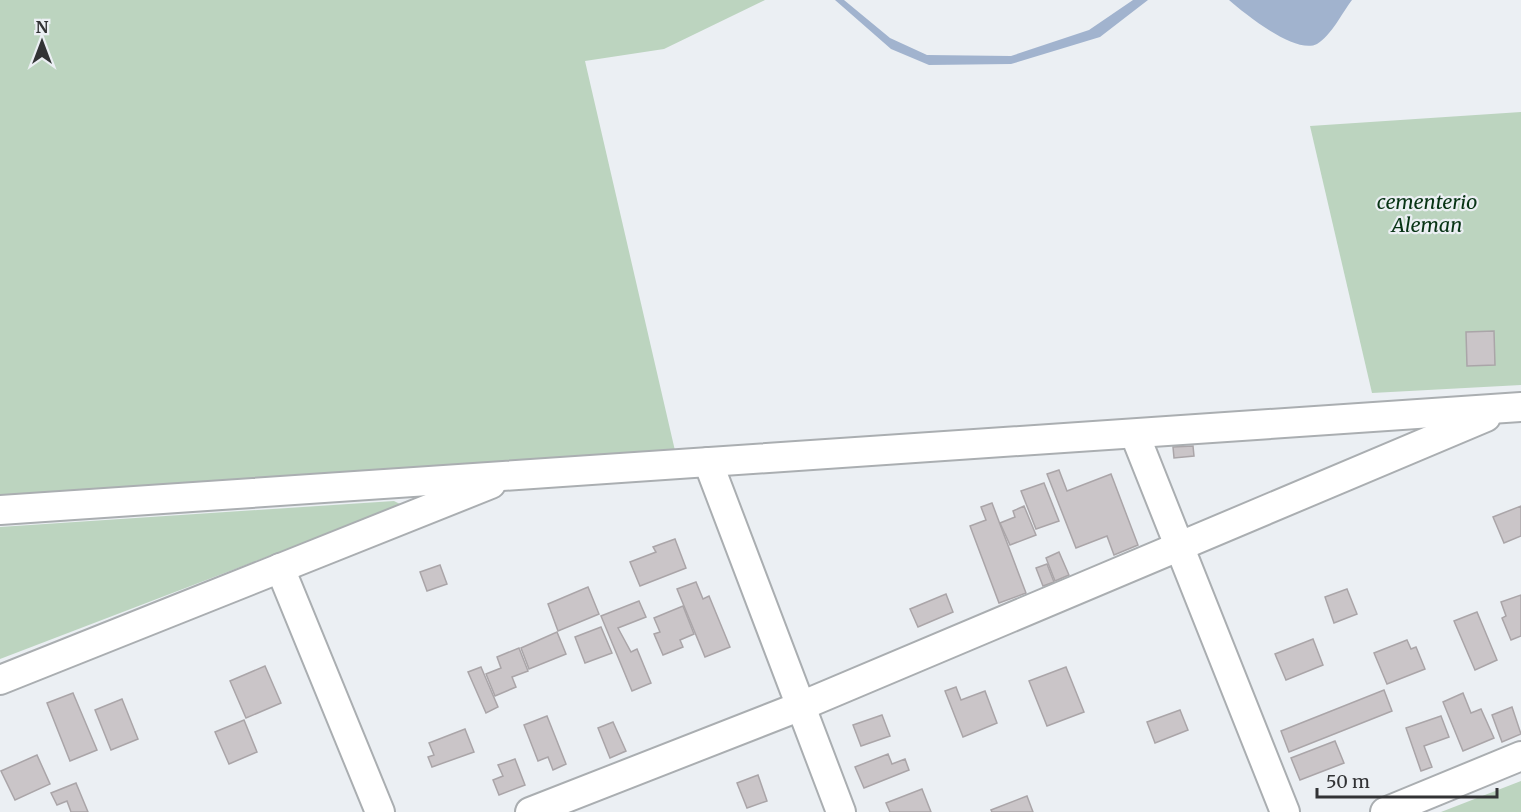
<svg xmlns="http://www.w3.org/2000/svg" width="1521" height="812" viewBox="0 0 1521 812" font-family="Merriweather,serif">
	<rect width="100%" height="100%" fill="#ebeff3"/>
	<!-- green -->
	<g fill="#bcd4bf">
		<path d="M 0,0 L 765,0 L 664,49 L 585,61 L 676,455 L 0,500 Z"/>
		<path d="M 1521,112 L 1521,385 L 1372,393 L 1310,126 Z"/>
		<path d="M 394,501 L 402,505 L 0,659 L 0,527 Z"/>
		<path d="M 1521,781 L 1521,812 L 1441,812 Z"/>
	</g>
	<!-- water -->
	<g fill="#a1b3ce">
		<path d="M 835,0 L 844,0 L 890,38 L 927,55 L 1011,56 L 1089,30 L 1133,0 L 1148,0 L 1100,37 L 1011,64 L 929,65 L 891,49 Z"/>
		<path d="M 1229,0 L 1352,0 C 1342,13 1331,36 1317,44 C 1296,55 1245,14 1229,0 Z"/>
	</g>
	<!-- building -->
	<g fill="#cac5c8" stroke="#aaa5a8" stroke-width="1.5">
		<path d="M 1494,331 L 1495,365 L 1467,366 L 1466,332 Z"/>
		<path d="M 1193,446 L 1194,456 L 1174,458 L 1173,447 Z"/>
		<path d="M 1059,470 L 1067,491 L 1111,474 L 1138,545 L 1114,555 L 1107,536 L 1076,548 L 1047,474 Z"/>
		<path d="M 1044,483 L 1059,521 L 1036,529 L 1021,491 Z"/>
		<path d="M 992,503 L 1026,593 L 999,603 L 970,526 L 986,520 L 981,507 Z"/>
		<path d="M 1024,506 L 1036,535 L 1010,545 L 1000,523 L 1015,517 L 1013,511 Z"/>
		<path d="M 1521,506 L 1521,536 L 1504,543 L 1493,517 Z"/>
		<path d="M 675,539 L 686,568 L 640,586 L 630,562 L 656,552 L 653,547 Z"/>
		<path d="M 1059,552 L 1069,575 L 1055,581 L 1046,558 Z"/>
		<path d="M 1047,564 L 1054,582 L 1043,586 L 1036,568 Z"/>
		<path d="M 440,565 L 447,584 L 427,591 L 420,572 Z"/>
		<path d="M 696,582 L 703,599 L 709,596 L 730,647 L 705,657 L 677,589 Z"/>
		<path d="M 588,587 L 599,614 L 558,631 L 548,604 Z"/>
		<path d="M 1347,589 L 1357,614 L 1334,623 L 1325,597 Z"/>
		<path d="M 946,594 L 953,612 L 918,627 L 910,609 Z"/>
		<path d="M 1521,595 L 1521,636 L 1511,640 L 1502,618 L 1506,616 L 1501,602 Z"/>
		<path d="M 639,601 L 646,617 L 618,628 L 631,652 L 637,649 L 651,683 L 632,691 L 601,616 Z"/>
		<path d="M 683,606 L 694,634 L 680,640 L 683,647 L 663,655 L 654,634 L 660,632 L 654,618 Z"/>
		<path d="M 1477,612 L 1497,660 L 1475,670 L 1454,621 Z"/>
		<path d="M 601,627 L 612,653 L 585,663 L 575,637 Z"/>
		<path d="M 557,632 L 566,654 L 529,669 L 521,648 Z"/>
		<path d="M 1313,639 L 1323,665 L 1286,680 L 1275,654 Z"/>
		<path d="M 1407,640 L 1411,649 L 1416,647 L 1425,669 L 1387,684 L 1374,653 Z"/>
		<path d="M 519,648 L 528,671 L 512,677 L 516,687 L 495,696 L 486,674 L 501,668 L 497,657 Z"/>
		<path d="M 265,666 L 281,703 L 246,718 L 230,681 Z"/>
		<path d="M 481,667 L 498,707 L 486,713 L 468,672 Z"/>
		<path d="M 1066,667 L 1084,712 L 1047,726 L 1029,681 Z"/>
		<path d="M 956,687 L 961,700 L 985,691 L 997,723 L 963,737 L 945,691 Z"/>
		<path d="M 1384,690 L 1392,711 L 1289,752 L 1281,731 Z"/>
		<path d="M 73,693 L 97,750 L 70,761 L 47,703 Z"/>
		<path d="M 1463,693 L 1471,713 L 1481,709 L 1494,738 L 1463,751 L 1443,702 Z"/>
		<path d="M 122,699 L 138,739 L 111,750 L 95,710 Z"/>
		<path d="M 1512,707 L 1521,734 L 1502,742 L 1492,715 Z"/>
		<path d="M 1180,710 L 1188,730 L 1155,743 L 1147,722 Z"/>
		<path d="M 882,715 L 890,736 L 861,746 L 853,725 Z"/>
		<path d="M 547,716 L 566,764 L 553,770 L 548,757 L 538,761 L 524,725 Z"/>
		<path d="M 1441,716 L 1449,737 L 1424,746 L 1432,767 L 1421,771 L 1406,728 Z"/>
		<path d="M 244,720 L 257,752 L 229,764 L 215,732 Z"/>
		<path d="M 613,722 L 626,751 L 610,758 L 598,728 Z"/>
		<path d="M 465,729 L 474,752 L 432,767 L 428,757 L 434,755 L 429,743 Z"/>
		<path d="M 1335,741 L 1344,763 L 1300,780 L 1291,758 Z"/>
		<path d="M 888,754 L 892,764 L 905,759 L 909,770 L 864,788 L 855,767 Z"/>
		<path d="M 37,755 L 50,784 L 15,800 L 1,771 Z"/>
		<path d="M 515,759 L 525,785 L 499,795 L 493,780 L 503,776 L 498,765 Z"/>
		<path d="M 758,775 L 767,801 L 747,808 L 737,783 Z"/>
		<path d="M 76,783 L 88,812 L 71,812 L 67,801 L 57,805 L 51,793 Z"/>
		<path d="M 922,789 L 931,812 L 890,812 L 886,803 Z"/>
		<path d="M 1027,796 L 1033,812 L 992,812 L 991,810 Z"/>
	</g>
	<g fill="none" stroke-linecap="round" stroke-linejoin="round">
		<!-- minor casing -->
		<g stroke="#aaaeb1" stroke-width="32">
			<g id="minor">
				<path d="M 1135,435 L 1285,812"/>
				<path d="M 708,462 L 841,812"/>
				<path d="M 0,510 L 1521,407"/>
				<path d="M 280,568 L 380,812"/>
				<path d="M 0,680 L 491,484"/>
				<path d="M 530,812 L 801,706 L 1486,417"/>
				<path d="M 1385,812 L 1521,756"/>
			</g>
		</g>
		<!-- minor -->
		<use href="#minor" stroke="#fff" stroke-width="28"/>
	</g>
	<g text-anchor="middle" stroke-width="4.5" stroke-linejoin="round" paint-order="stroke">
		<!-- park labels -->
		<g font-size="20" font-style="italic" fill="#083415" stroke="#ebeff3">
			<text x="1427" y="209">cementerio<tspan x="1427" dy="23">Aleman</tspan></text>
		</g>
	</g>
	<!-- north arrow -->
	<g transform="translate(42 42)" stroke="#ebeff3" stroke-width="4.5" paint-order="stroke">
	<path d="M0-4.5L10 22L0 15L-10 22Z" fill="#323335"/>
	<text y="-9" font-size="16" font-weight="bold" text-anchor="middle" fill="#323335">N</text>
	</g>
	<!-- scale -->
	<path d="M1317 788v9h180v-9" fill="none" stroke="#323335" stroke-width="3"/>
	<text x="1326" y="788" font-size="18" fill="#323335" stroke="#ebeff3" stroke-width="4.5" paint-order="stroke">50 m</text>
</svg>
